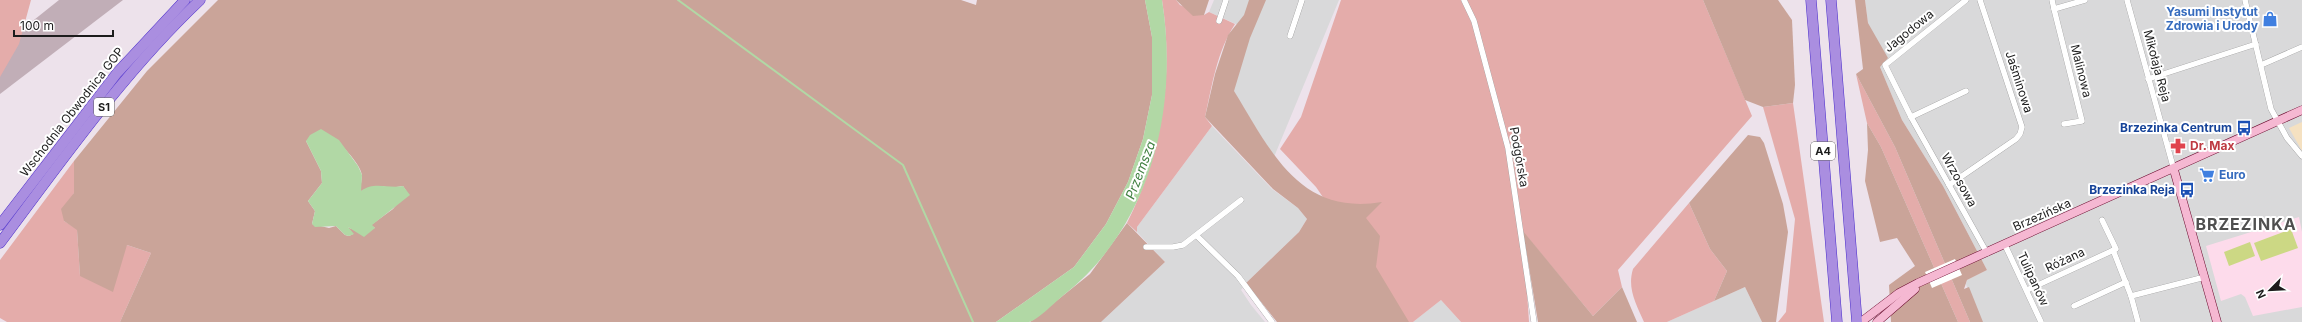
<svg xmlns="http://www.w3.org/2000/svg" width="2302" height="322" viewBox="0 0 2302 322" font-family="Inter,sans-serif">
	<rect width="100%" height="100%" fill="#ede2eb"/>
	<!-- residential -->
	<g fill="#d9d9da">
		<path d="M 1214,0 L 1339,0 L 1274,157 L 1233,91 L 1247,29 L 1209,12 Z"/>
		<path d="M 1865,0 L 2302,0 L 2302,322 L 1978,322 L 1966,284 L 1967,280 L 1987,270 L 1943,186 L 1902,120 L 1880,67 L 1868,23 Z"/>
		<path d="M 1212,126 L 1272,189 L 1298,208 L 1307,219 L 1299,232 L 1246,283 L 1241,290 L 1251,305 L 1265,322 L 1101,322 L 1165,262 L 1137,232 L 1137,227 Z"/>
		<path d="M 1745,287 L 1762,322 L 1667,322 Z"/>
		<path d="M 1441,300 L 1461,322 L 1413,322 Z"/>
	</g>
	<!-- education -->
	<path fill="#fddbeb" d="M 2299,217 L 2302,232 L 2302,307 L 2253,316 L 2245,297 L 2241,294 L 2221,301 L 2206,246 Z"/>
	<!-- construction -->
	<path fill="#c1aeb7" d="M 59,0 L 123,0 L 0,94 L 0,47 Z"/>
	<!-- grass -->
	<g fill="#e4acaa">
		<path d="M 0,0 L 31,0 L 19,44 L 0,77 Z"/>
		<path d="M 1162,0 L 1176,0 L 1180,5 L 1204,15 L 1209,12 L 1235,24 C 1217,51 1212,86 1205,117 L 1212,126 L 1137,227 L 1137,232 L 1127,223 C 1162,154 1174,76 1162,0 Z"/>
		<path d="M 1341,0 L 1703,0 L 1752,116 L 1618,270 L 1622,287 L 1593,316 L 1523,232 L 1529,322 L 1461,322 L 1441,300 L 1413,322 L 1408,322 L 1316,187 L 1280,149 L 1301,117 Z"/>
		<path d="M 1856,74 L 1895,147 L 1970,322 L 1958,322 L 1881,147 L 1867,123 Z"/>
		<path d="M 1793,103 L 1824,322 L 1778,322 L 1786,312 L 1795,219 L 1763,107 Z"/>
		<path d="M 74,161 L 74,193 L 64,221 L 77,229 L 80,276 L 127,245 L 151,253 L 120,322 L 7,322 L 0,318 L 0,260 Z"/>
		<path d="M 1689,203 L 1710,249 L 1727,271 L 1714,301 L 1667,322 L 1644,322 C 1636,304 1627,288 1633,269 Z"/>
	</g>
	<!-- forest -->
	<g fill="#caa499" fill-rule="evenodd">
		<path d="M 218,0 L 961,0 L 976,5 L 977,0 L 1145,0 L 1152,37 L 1152,95 L 1143,139 L 1128,182 L 1106,224 L 1074,267 L 996,322 L 120,322 L 151,253 L 127,245 L 113,292 L 80,276 L 77,230 L 64,221 L 61,209 L 74,193 L 74,161 L 147,71 ZM 329,136 C 339,141 360,163 362,175 C 362,180 360,186 361,191 L 382,186 L 390,188 L 403,186 L 407,192 L 393,209 L 371,225 L 375,228 L 357,231 L 347,227 L 353,234 L 349,236 L 345,235 L 336,226 L 329,228 L 312,224 L 315,211 L 308,201 L 322,183 L 321,171 L 306,141 Z"/>
		<path d="M 1176,0 L 1209,0 L 1204,15 L 1193,16 Z"/>
		<path d="M 1249,0 L 1266,0 L 1250,38 L 1234,91 C 1271,151 1299,216 1382,202 L 1366,218 L 1380,236 L 1376,267 L 1409,322 L 1277,322 L 1246,283 L 1299,232 L 1307,219 L 1298,208 L 1273,189 L 1205,117 L 1215,74 L 1228,35 L 1244,15 Z"/>
		<path d="M 1703,0 L 1778,0 L 1792,20 L 1795,85 L 1793,103 L 1763,107 L 1745,100 Z"/>
		<path d="M 1855,0 L 1865,0 L 1868,23 L 1888,58 L 1880,67 L 1902,120 L 1943,186 L 1987,270 L 1967,280 L 1964,289 L 1969,287 L 1983,322 L 1970,322 L 1895,147 L 1856,74 L 1863,69 Z"/>
		<path d="M 1867,123 L 1881,147 L 1958,322 L 1891,322 L 1889,285 L 1915,266 L 1897,238 L 1880,242 L 1865,181 L 1868,150 Z"/>
		<path d="M 1748,135 L 1760,137 L 1764,143 L 1783,204 L 1788,232 L 1776,322 L 1762,322 L 1745,287 L 1714,301 L 1727,271 L 1710,249 L 1689,203 Z"/>
		<path d="M 1127,223 L 1165,262 L 1101,322 L 1030,322 L 1090,274 Z"/>
		<path d="M 1523,231 L 1593,316 L 1622,287 L 1637,322 L 1538,322 Z"/>
	</g>
	<!-- park -->
	<path fill="#f5e1c1" d="M 2302,122 L 2302,151 L 2289,128 Z"/>
	<!-- pitch -->
	<g fill="#ccd884">
		<path d="M 2291,229 L 2298,248 L 2261,261 L 2254,243 Z"/>
		<path d="M 2250,242 L 2255,256 L 2229,266 L 2224,252 Z"/>
	</g>
	<!-- water -->
	<g fill="#b1d8a5">
		<path d="M 1145,0 L 1162,0 C 1179,106 1152,225 1065,294 C 1057,300 1037,321 1029,322 C 1019,322 1006,322 996,322 L 1074,267 L 1106,224 L 1128,182 L 1143,139 L 1152,95 L 1152,37 Z"/>
		<path d="M 321,129 L 339,140 L 358,166 L 362,175 L 361,191 C 374,181 388,189 403,186 L 410,195 L 372,225 L 375,228 L 364,237 L 348,227 L 354,234 L 349,236 L 345,235 L 336,226 L 315,227 L 312,224 L 315,211 L 308,201 L 322,183 L 321,171 L 306,141 L 310,135 Z"/>
	</g>
	<!-- pier -->
	<path fill="#fff" d="M 1955,259 L 1962,275 L 1932,288 L 1925,272 Z"/>
	<g fill="none" stroke-linecap="round" stroke-linejoin="round">
		<!-- stream -->
		<path stroke="#b1d8a5" stroke-width="2" d="M 678,0 L 903,165 L 973,322"/>
		<!-- street casing -->
		<g stroke="#939393" stroke-width="6">
			<g id="street">
				<path d="M 1464,0 L 1474,21 L 1508,148 L 1534,322"/>
				<path d="M 1966,0 L 1885,65 L 1911,117 L 1987,253"/>
				<path d="M 2052,0 L 2054,9 L 2085,0"/>
				<path d="M 2127,0 L 2174,170"/>
				<path d="M 2245,0 L 2271,109 L 2287,138 L 2302,156"/>
				<path d="M 2054,9 L 2082,121 L 2064,124"/>
				<path d="M 1219,21 L 1226,0"/>
				<path d="M 1290,36 L 1302,0"/>
				<path d="M 2261,65 L 2302,47"/>
				<path d="M 2148,79 L 2256,44"/>
				<path d="M 1911,117 L 1966,91"/>
				<path d="M 1949,185 L 2016,139 L 2020,134 L 2022,127 L 1980,0"/>
				<path d="M 1197,236 L 1238,276 L 1272,322"/>
				<path d="M 2005,245 L 2041,322"/>
				<path d="M 1146,247 L 1173,247 L 1183,245 L 1241,200"/>
				<path d="M 2113,250 L 2131,296 L 2138,322"/>
				<path d="M 2027,290 L 2116,249 L 2102,220"/>
				<path d="M 2131,296 L 2205,277"/>
				<path d="M 2074,306 L 2126,282"/>
			</g>
		</g>
		<!-- secondary casing -->
		<g stroke="#6b0b2e" stroke-width="9">
			<g id="secondary">
				<path d="M 2174,170 L 2217,322"/>
				<path d="M 1861,322 L 1899,293 L 1918,283 L 2302,110"/>
				<path d="M 1877,322 L 1915,289"/>
			</g>
		</g>
		<!-- highway casing -->
		<g stroke="#4b2ecc" stroke-width="11">
			<g id="highway">
				<path d="M 1811,0 L 1837,322"/>
				<path d="M 1831,0 L 1857,322"/>
				<path d="M 0,225 L 117,73 L 185,0"/>
				<path d="M 0,243 C 63,159 124,72 200,0"/>
			</g>
		</g>
		<!-- street -->
		<use href="#street" stroke="#fff" stroke-width="5.5"/>
		<!-- secondary -->
		<use href="#secondary" stroke="#f5b8d2" stroke-width="8"/>
		<!-- highway -->
		<use href="#highway" stroke="#aa8ee0" stroke-width="10"/>
	</g>
	<!-- icons -->
	<defs>
		<g id="shop-bare" transform="scale(1.2)"><path d="M-5-2.5h2.3a2.7 3.5 0 0 1 5.4 0H5L5.5 6h-11ZM-1.5-2.5h3a1.5 2.3 0 0 0-3 0Z" fill="#3f7fe0" stroke="#fff" stroke-width="2.5" paint-order="stroke"/></g>
		<g id="bus-bare" transform="scale(1.2)"><path d="M-5-6H5V4H4V6H2V4H-2V6H-4V4H-5ZM-3.5-4V0h7V-4ZM-3.5 1.2v1.5H-2V1.2ZM2 1.2v1.5H3.5V1.2Z" fill="#1a4fb4" stroke="#fff" stroke-width="2.5" paint-order="stroke"/></g>
		<g id="pharmacy-bare" transform="scale(1.2)"><path d="M-2-6h4v4h4v4h-4v4h-4v-4h-4v-4h4Z" fill="#e0444e" stroke="#fff" stroke-width="2.5" paint-order="stroke"/></g>
		<g id="supermarket-bare" transform="scale(1.2)"><path d="M-6-5.5h2.5l.6 2H6L4.5 2H-2.5L-4.4-4H-6ZM-1.5 3.2a1.3 1.3 0 1 0 .1 0ZM3 3.2a1.3 1.3 0 1 0 .1 0Z" fill="#3f7fe0" stroke="#fff" stroke-width="2.5" paint-order="stroke"/></g>
	</defs>
	<g fill-rule="evenodd">
		<use href="#shop-bare" x="2270" y="19"/>
		<use href="#bus-bare" x="2244" y="128"/>
		<use href="#pharmacy-bare" x="2178" y="146"/>
		<use href="#supermarket-bare" x="2207" y="175"/>
		<use href="#bus-bare" x="2187" y="190"/>
	</g>
	<g text-anchor="middle" stroke-width="4" stroke-linejoin="round" paint-order="stroke">
		<!-- shield labels -->
		<g fill="#fff" stroke="#606060" stroke-width="1">
			<rect x="94" y="98" width="20" height="18" rx="3"/>
			<rect x="1811" y="142" width="24" height="18" rx="3"/>
		</g>
		<g font-size="11" font-weight="bold" fill="#1c1c1c">
			<text x="104" y="111">S1</text>
			<text x="1823" y="155">A4</text>
		</g>
		<!-- shop labels -->
		<g font-size="12" font-weight="bold" fill="#366cbe" stroke="#fff" text-anchor="end">
			<text x="2258" y="16">Yasumi Instytut<tspan x="2258" dy="14">Zdrowia i Urody</tspan></text>
			<text x="2219" y="179" text-anchor="start">Euro</text>
		</g>
		<!-- street labels -->
		<g font-size="12" fill="#1c1c1c" stroke="#fff">
			<text transform="translate(1909 31) rotate(-39)" y="4">Jagodowa</text>
			<text transform="translate(2157 66) rotate(75)" y="4">Mikołaja Reja</text>
			<text transform="translate(2081 71) rotate(76)" y="4">Malinowa</text>
			<text transform="translate(2019 82) rotate(72)" y="4">Jaśminowa</text>
			<text transform="translate(72 112) rotate(-52)" y="4">Wschodnia Obwodnica GOP</text>
			<text transform="translate(1519 157) rotate(80)" y="4">Podgórska</text>
			<text transform="translate(1959 180) rotate(61)" y="4">Wrzosowa</text>
			<text transform="translate(2042 215) rotate(-24)" y="4">Brzezińska</text>
			<text transform="translate(2065 260) rotate(-25)" y="4">Różana</text>
			<text transform="translate(2033 279) rotate(65)" y="4">Tulipanów</text>
		</g>
		<!-- transit labels -->
		<g font-size="12" font-weight="bold" fill="#164399" stroke="#fff" text-anchor="end">
			<text x="2232" y="132">Brzezinka Centrum</text>
			<text x="2175" y="194">Brzezinka Reja</text>
		</g>
		<!-- health labels -->
		<g font-size="12" font-weight="bold" fill="#be3a42" stroke="#fff" text-anchor="start">
			<text x="2190" y="150">Dr. Max</text>
		</g>
		<!-- water labels -->
		<g font-size="13" font-style="italic" fill="#408041" stroke="#fff">
			<text transform="translate(1140 170) rotate(-69)" y="5">Przemsza</text>
		</g>
		<!-- district labels -->
		<g font-size="16" font-weight="bold" letter-spacing="1" fill="#4f4f4f" stroke="#fff">
			<text x="2246" y="230">BRZEZINKA</text>
		</g>
	</g>
	<!-- north arrow -->
	<g transform="translate(2270 290) rotate(246)" stroke="#ffffff" stroke-width="3" paint-order="stroke">
	<path d="M0-3L7 15L0 10L-7 15Z" fill="#1c1c1c"/>
	<text y="-6" font-size="11" font-weight="bold" text-anchor="middle" fill="#1c1c1c">N</text>
	</g>
	<!-- scale -->
	<path d="M14 30v6h99v-6" fill="none" stroke="#1c1c1c" stroke-width="2"/>
	<text x="20" y="30" font-size="12" fill="#1c1c1c" stroke="#ffffff" stroke-width="3" paint-order="stroke">100 m</text>
</svg>
